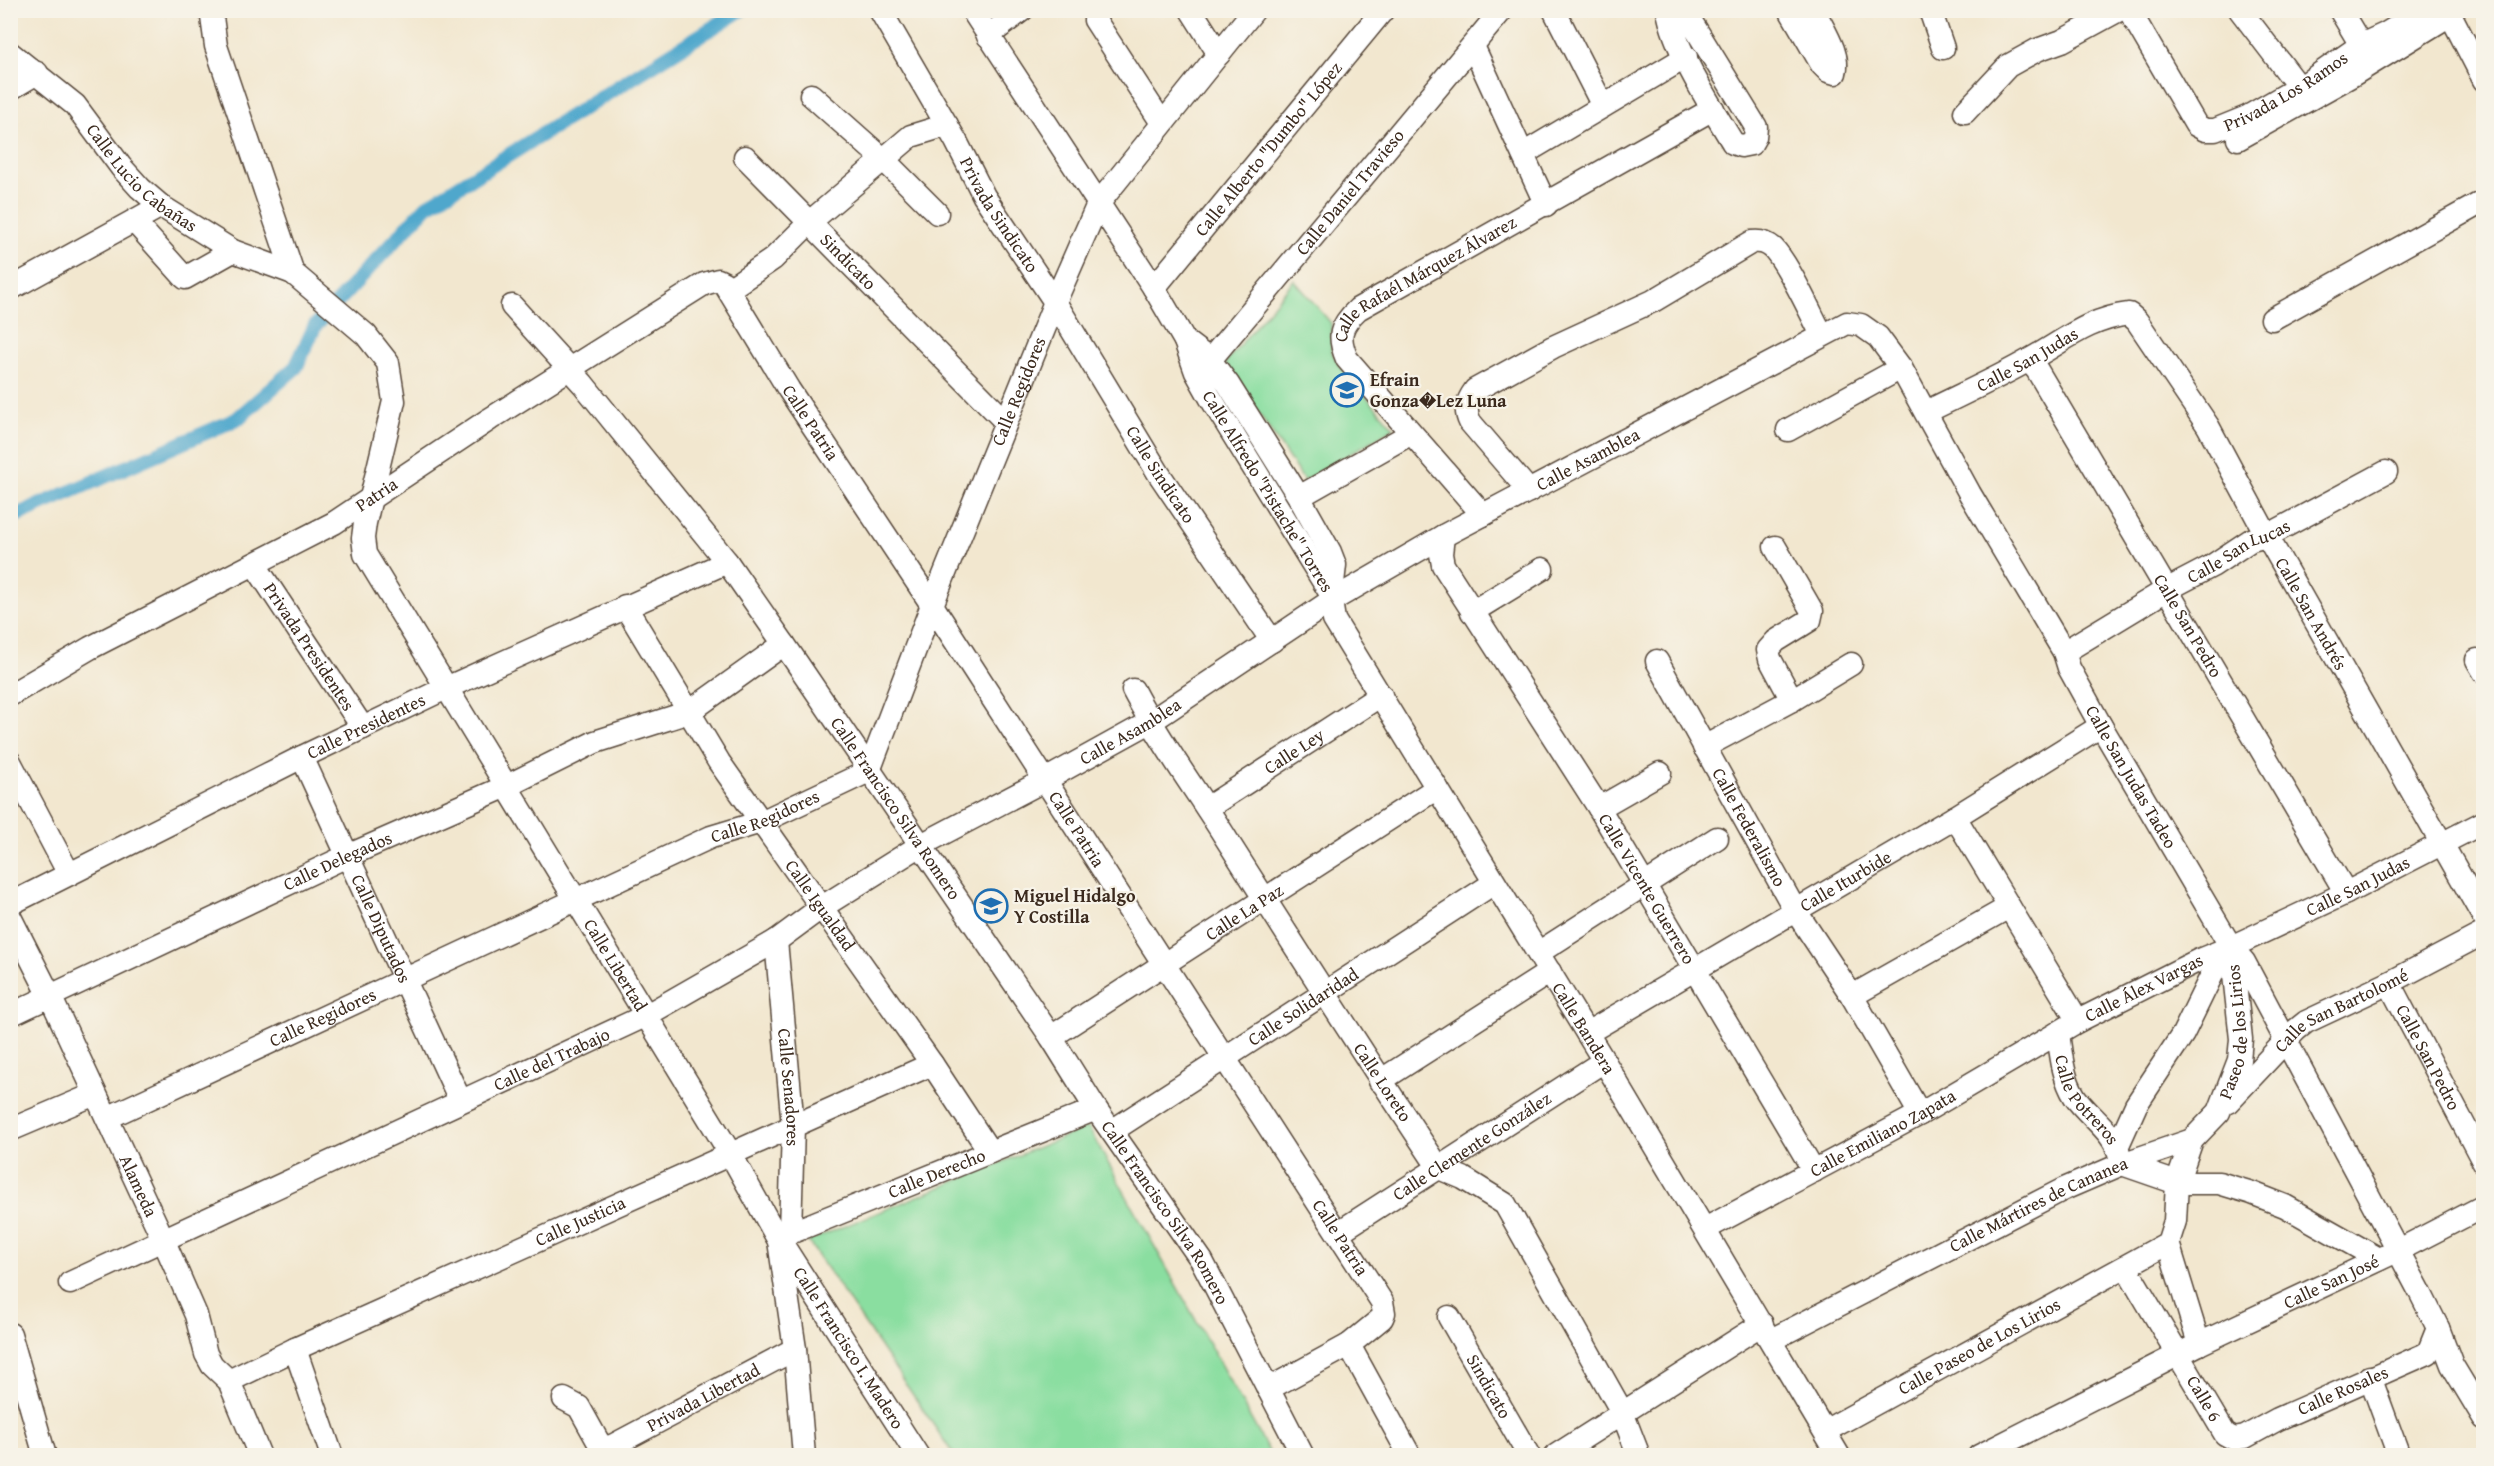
<svg xmlns="http://www.w3.org/2000/svg" width="2494" height="1466" viewBox="0 0 2494 1466" font-family="'Gentium Book Plus',serif">
	<rect width="100%" height="100%" fill="#f7f3e8"/>
	<filter id="ink" filterUnits="userSpaceOnUse"><feTurbulence type="fractalNoise" baseFrequency=".0167" numOctaves="2"/><feDisplacementMap in="SourceGraphic" scale="12" xChannelSelector="R" yChannelSelector="G"/><feConvolveMatrix kernelMatrix="1 2 1 2 8 2 1 2 1" color-interpolation-filters="sRGB"/></filter>
	<filter id="wash" filterUnits="userSpaceOnUse"><feTurbulence type="fractalNoise" baseFrequency=".008" numOctaves="4" result="noise"/><feDisplacementMap in="SourceGraphic" scale="24" xChannelSelector="R" yChannelSelector="G"/><feGaussianBlur stdDeviation="1.35" result="paint"/><feColorMatrix in="noise" values="0 0 0 0 0 0 0 0 0 0 0 0 0 0 0 0 0 1.4 0 .05"/><feComposite in="paint" operator="in"/></filter>
	<g filter="url(#wash)">
		<rect width="100%" height="100%" fill="#f2e7cf"/>
		<!-- green -->
		<g fill="#8adea0" stroke="#62845f" stroke-width="1.5">
			<path d="M 1294,280 L 1331,323 L 1331,350 L 1338,364 L 1394,428 L 1304,481 L 1225,363 Z"/>
			<path d="M 1088,1127 L 1271,1455 L 954,1455 L 808,1241 Z"/>
		</g>
		<g fill="none" stroke-linecap="round" stroke-linejoin="round">
			<!-- canal -->
			<path stroke="#4fa7cc" stroke-width="15" d="M 10,518 L 237,419 L 296,367 L 315,326 L 427,206 L 741,10"/>
		</g>
	</g>
	<g filter="url(#ink)">
		<g fill="none" stroke-linecap="round" stroke-linejoin="round">
			<!-- minor casing -->
			<g stroke="#564639" stroke-width="25">
				<g id="minor">
					<path id="s1" d="M 211,10 L 216,46 L 293,273 L 366,335 L 388,363 L 394,401 L 365,523 L 363,538 L 365,554 L 730,1153 L 779,1241 L 795,1349 L 804,1456"/>
					<path id="s2" d="M 880,10 L 956,141 L 984,196 L 1055,302 L 1159,474 L 1272,641"/>
					<path id="s3" d="M 972,10 L 1154,288 L 1185,341 L 1196,372 L 1210,397 L 1331,594"/>
					<path d="M 1191,10 L 1219,54"/>
					<path d="M 1554,10 L 1603,106"/>
					<path d="M 1668,10 C 1673,47 1713,110 1733,143 L 1741,146 L 1751,144 L 1755,137 L 1756,127 L 1684,10"/>
					<path d="M 1790,10 L 1822,65 L 1828,71 L 1835,73 C 1841,54 1822,28 1814,10"/>
					<path d="M 1930,10 L 1943,48"/>
					<path id="s4" d="M 2129,10 L 2196,125 L 2205,130 L 2215,130 L 2247,117 L 2308,82 L 2361,45 L 2387,33 L 2425,10"/>
					<path d="M 2240,10 L 2299,87"/>
					<path d="M 2340,10 L 2361,45"/>
					<path d="M 2448,10 L 2484,80"/>
					<path d="M 1095,20 L 1162,123"/>
					<path d="M 988,36 L 1022,10"/>
					<path d="M 1473,46 L 1546,205"/>
					<path id="s5" d="M 10,53 L 75,105 L 121,167 L 140,188 L 161,206 L 233,251 L 293,273"/>
					<path d="M 10,89 L 37,73"/>
					<path d="M 811,95 L 883,159 L 937,213"/>
					<path d="M 1965,112 L 2008,66 L 2037,50 L 2062,41 L 2119,10"/>
					<path d="M 2238,139 L 2351,76 L 2450,15"/>
					<path d="M 1523,154 L 1686,57"/>
					<path id="s6" d="M 745,157 L 1006,422"/>
					<path d="M 134,221 L 185,278 L 233,251"/>
					<path id="s7" d="M 1154,288 L 1383,10"/>
					<path d="M 10,289 L 161,206"/>
					<path d="M 729,289 L 773,259 L 811,221 L 911,136 L 947,125"/>
					<path id="s8" d="M 512,306 L 583,384 L 727,562 L 784,644 L 1051,1037 L 1096,1109 L 1202,1261 L 1303,1456"/>
					<path d="M 2272,319 L 2484,201"/>
					<path id="s9" d="M 1185,341 L 1210,360 L 1228,384 L 1299,497 L 1330,552 L 1335,565 L 1331,601 L 1334,620 L 1604,1061 L 1839,1456"/>
					<path id="s10" d="M 2029,361 L 2037,370 L 2346,893"/>
					<path id="s11" d="M 1200,369 L 1210,360 L 1502,10"/>
					<path id="s12" d="M 1926,412 C 1960,395 1996,379 2029,360 C 2064,341 2088,319 2129,314 L 2137,321 L 2208,426 L 2267,536 L 2484,918"/>
					<path d="M 1788,430 L 1901,368"/>
					<path d="M 1529,491 L 1470,422 C 1464,410 1467,401 1475,390 L 1553,347 L 1653,301 L 1752,242 C 1760,241 1766,242 1773,248 C 1789,265 1810,312 1822,335"/>
					<path d="M 1299,497 L 1410,434"/>
					<path id="s13" d="M 1483,515 L 1347,359 C 1337,336 1340,326 1358,309 L 1713,109"/>
					<path id="s14" d="M 1443,536 L 1441,554 L 1443,565 L 1599,808 L 1814,1171"/>
					<path d="M 1775,547 L 1812,611 L 1810,620 L 1776,641 L 1768,650 L 1770,659 L 1792,700"/>
					<path id="s15" d="M 255,565 L 363,728"/>
					<path d="M 625,606 L 689,712 L 784,644"/>
					<path d="M 1472,612 L 1542,569"/>
					<path id="s16" d="M 2064,652 L 2168,589 L 2212,566 L 2251,540 L 2267,536 L 2386,472"/>
					<path d="M 2477,660 L 2484,672"/>
					<path id="s17" d="M 1657,661 L 1795,910 L 1852,996 L 1920,1114"/>
					<path id="s18" d="M 1133,690 C 1160,742 1196,790 1227,840 C 1297,950 1367,1060 1439,1168 L 1463,1178 L 1505,1204 L 1622,1412 L 1639,1456"/>
					<path id="s19" d="M 10,695 L 90,648 L 334,523 L 490,419 L 704,284 L 718,280 L 724,283 L 789,390 L 932,605 L 1382,1302 L 1384,1313 L 1382,1318 L 1349,1345 L 1268,1389"/>
					<path d="M 1704,747 L 1792,700 L 1851,664"/>
					<path id="s20" d="M 302,757 L 460,1100"/>
					<path d="M 10,762 L 69,874"/>
					<path id="s21" d="M 1207,808 L 1381,695"/>
					<path d="M 1599,808 L 1660,773"/>
					<path d="M 1955,817 L 2078,1021"/>
					<path id="s22" d="M 10,904 L 302,757 L 446,688 L 727,562"/>
					<path id="s23" d="M 10,917 L 51,998 L 163,1239 L 196,1315 L 206,1354 L 212,1365 L 229,1381 L 260,1456"/>
					<path id="s24" d="M 776,941 L 793,1126 L 790,1233"/>
					<path d="M 1538,953 L 1717,838"/>
					<path id="s25" d="M 2389,983 L 2484,1163"/>
					<path d="M 1852,996 L 2009,907"/>
					<path id="s26" d="M 10,1015 L 347,856 L 507,786 L 595,742 L 689,712 L 719,762 L 932,1064 L 990,1152"/>
					<path id="s27" d="M 1587,1033 L 1955,817 L 2101,726"/>
					<path id="s28" d="M 2058,1033 C 2061,1055 2063,1078 2075,1097 C 2089,1117 2115,1132 2120,1157"/>
					<path id="s29" d="M 1051,1037 L 1437,788"/>
					<path d="M 1380,1081 L 1550,972"/>
					<path id="s30" d="M 2228,1102 L 2296,1030 L 2306,1022 L 2389,983 L 2484,933"/>
					<path id="s31" d="M 107,1118 L 711,837 L 761,822 L 869,771 L 932,605 L 1055,302 L 1098,204 L 1254,10"/>
					<path d="M 10,1130 L 95,1094"/>
					<path id="s32" d="M 1112,1131 L 1494,883"/>
					<path d="M 2118,1145 L 2136,1105 L 2183,1034 L 2224,950"/>
					<path d="M 2122,1164 L 2177,1183 L 2219,1183 L 2252,1193 L 2285,1206 L 2379,1259"/>
					<path id="s33" d="M 1705,1229 L 1920,1114 L 2078,1021 L 2199,960 L 2231,947 L 2346,893 L 2484,822"/>
					<path id="s34" d="M 1339,1232 L 1604,1061"/>
					<path id="s35" d="M 779,1241 L 790,1233 L 1096,1109"/>
					<path d="M 2168,1243 L 2199,1344"/>
					<path id="s36" d="M 784,1247 L 918,1456"/>
					<path id="s37" d="M 2126,1267 L 2225,1434 L 2234,1439 L 2245,1437 L 2278,1419 L 2428,1353 L 2438,1328"/>
					<path id="s38" d="M 70,1283 L 645,1016 L 776,941 L 822,907 L 921,845 L 1045,780 L 1150,722 L 1331,601 L 1443,536 L 1847,323 L 1861,325 L 1878,337 L 1901,368 L 1970,494 L 2064,652 L 2069,668 L 2101,726 L 2231,947 L 2244,962 L 2420,1292 L 2438,1328 L 2452,1365 L 2484,1418"/>
					<path id="s39" d="M 1449,1317 L 1529,1456"/>
					<path d="M 10,1334 L 45,1456"/>
					<path id="s40" d="M 1771,1340 L 2064,1189 L 2122,1164 L 2192,1140"/>
					<path d="M 1349,1345 L 1410,1456"/>
					<path d="M 295,1349 L 332,1456"/>
					<path d="M 2370,1377 L 2399,1456"/>
					<path id="s41" d="M 229,1381 L 295,1349 L 932,1064"/>
					<path id="s42" d="M 564,1399 L 579,1407 L 599,1443 L 604,1447 L 612,1446 L 795,1349"/>
					<path id="s43" d="M 1825,1431 L 2168,1243 L 2175,1221 L 2177,1183 L 2192,1140 L 2219,1112 L 2239,1060 L 2241,1039 L 2231,947"/>
					<path d="M 1555,1456 L 1762,1324"/>
					<path id="s44" d="M 1979,1456 L 2199,1344 L 2397,1251 L 2484,1206"/>
				</g>
			</g>
			<!-- minor -->
			<use href="#minor" stroke="#fff" stroke-width="22"/>
		</g>
	</g>
	<!-- icons -->
	<defs>
		<g id="school-ring" transform="scale(1.725)"><circle r="9.5" fill="#f7f3e8" stroke="#1f6fb2" stroke-width="1.5"/><path d="M0-5L7-2L0 1L-7-2ZM-4 1L0 2.5L4 1V4Q0 6-4 4Z" fill="#1f6fb2"/></g>
	</defs>
	<g fill-rule="evenodd">
		<use href="#school-ring" x="1347" y="390"/>
		<use href="#school-ring" x="991" y="906"/>
	</g>
	<g text-anchor="middle" stroke-width="4.5" stroke-linejoin="round" paint-order="stroke">
		<!-- street labels -->
		<g font-size="18" fill="#3b2a1e" stroke="#f7f3e8">
			<text dy="6" stroke="none"><textPath href="#s4" startOffset="234">Privada Los Ramos</textPath></text>
			<text dy="6" stroke="none"><textPath href="#s7" startOffset="180">Calle Alberto "Dumbo" López</textPath></text>
			<text dy="6" stroke="none"><textPath href="#s5" startOffset="183">Calle Lucio Cabañas</textPath></text>
			<text dy="6" stroke="none"><textPath href="#s11" startOffset="232">Calle Daniel Travieso</textPath></text>
			<text dy="6" stroke="none"><textPath href="#s2" startOffset="237">Privada Sindicato</textPath></text>
			<text dy="6" stroke="none"><textPath href="#s6" startOffset="147">Sindicato</textPath></text>
			<text dy="6" stroke="none"><textPath href="#s13" startOffset="334">Calle Rafaél Márquez Álvarez</textPath></text>
			<text dy="6" stroke="none"><textPath href="#s12" startOffset="114">Calle San Judas</textPath></text>
			<text dy="6" stroke="none"><textPath href="#s31" startOffset="1246">Calle Regidores</textPath></text>
			<text dy="6" stroke="none"><textPath href="#s19" startOffset="993">Calle Patria</textPath></text>
			<text dy="6" stroke="none"><textPath href="#s38" startOffset="1730">Calle Asamblea</textPath></text>
			<text dy="6" stroke="none"><textPath href="#s2" startOffset="543">Calle Sindicato</textPath></text>
			<text dy="6" stroke="none"><textPath href="#s3" startOffset="566">Calle Alfredo "Pistache" Torres</textPath></text>
			<text dy="6" stroke="none"><textPath href="#s19" startOffset="418">Patria</textPath></text>
			<text dy="6" stroke="none"><textPath href="#s16" startOffset="202">Calle San Lucas</textPath></text>
			<text dy="6" stroke="none"><textPath href="#s12" startOffset="578">Calle San Andrés</textPath></text>
			<text dy="6" stroke="none"><textPath href="#s10" startOffset="309">Calle San Pedro</textPath></text>
			<text dy="6" stroke="none"><textPath href="#s15" startOffset="98">Privada Presidentes</textPath></text>
			<text dy="6" stroke="none"><textPath href="#s22" startOffset="398">Calle Presidentes</textPath></text>
			<text dy="6" stroke="none"><textPath href="#s38" startOffset="1197">Calle Asamblea</textPath></text>
			<text dy="6" stroke="none"><textPath href="#s21" startOffset="104">Calle Ley</textPath></text>
			<text dy="6" stroke="none"><textPath href="#s38" startOffset="2566">Calle San Judas Tadeo</textPath></text>
			<text dy="6" stroke="none"><textPath href="#s8" startOffset="633">Calle Francisco Silva Romero</textPath></text>
			<text dy="6" stroke="none"><textPath href="#s31" startOffset="724">Calle Regidores</textPath></text>
			<text dy="6" stroke="none"><textPath href="#s17" startOffset="190">Calle Federalismo</textPath></text>
			<text dy="6" stroke="none"><textPath href="#s19" startOffset="1479">Calle Patria</textPath></text>
			<text dy="6" stroke="none"><textPath href="#s26" startOffset="362">Calle Delegados</textPath></text>
			<text dy="6" stroke="none"><textPath href="#s27" startOffset="300">Calle Iturbide</textPath></text>
			<text dy="6" stroke="none"><textPath href="#s33" startOffset="738">Calle San Judas</textPath></text>
			<text dy="6" stroke="none"><textPath href="#s14" startOffset="412">Calle Vicente Guerrero</textPath></text>
			<text dy="6" stroke="none"><textPath href="#s26" startOffset="978">Calle Igualdad</textPath></text>
			<text dy="6" stroke="none"><textPath href="#s29" startOffset="230">Calle La Paz</textPath></text>
			<text dy="6" stroke="none"><textPath href="#s20" startOffset="189">Calle Diputados</textPath></text>
			<text dy="6" stroke="none"><textPath href="#s1" startOffset="1084">Calle Libertad</textPath></text>
			<text dy="6" stroke="none"><textPath href="#s33" startOffset="501">Calle Álex Vargas</textPath></text>
			<text dy="6" stroke="none"><textPath href="#s32" startOffset="228">Calle Solidaridad</textPath></text>
			<text dy="6" stroke="none"><textPath href="#s30" startOffset="148">Calle San Bartolomé</textPath></text>
			<text dy="6" stroke="none"><textPath href="#s31" startOffset="238">Calle Regidores</textPath></text>
			<text dy="6" stroke="none"><textPath href="#s9" startOffset="806">Calle Bandera</textPath></text>
			<text dy="6" stroke="none"><textPath href="#s43" startOffset="620">Paseo de los Lirios</textPath></text>
			<text dy="6" stroke="none"><textPath href="#s25" startOffset="84">Calle San Pedro</textPath></text>
			<text dy="6" stroke="none"><textPath href="#s38" startOffset="531">Calle del Trabajo</textPath></text>
			<text dy="6" stroke="none"><textPath href="#s18" startOffset="465">Calle Loreto</textPath></text>
			<text dy="6" stroke="none"><textPath href="#s24" startOffset="147">Calle Senadores</textPath></text>
			<text dy="6" stroke="none"><textPath href="#s28" startOffset="75">Calle Potreros</textPath></text>
			<text dy="6" stroke="none"><textPath href="#s33" startOffset="202">Calle Emiliano Zapata</textPath></text>
			<text dy="6" stroke="none"><textPath href="#s34" startOffset="158">Calle Clemente González</textPath></text>
			<text dy="6" stroke="none"><textPath href="#s35" startOffset="172">Calle Derecho</textPath></text>
			<text dy="6" stroke="none"><textPath href="#s23" startOffset="298">Alameda</textPath></text>
			<text dy="6" stroke="none"><textPath href="#s40" startOffset="300">Calle Mártires de Cananea</textPath></text>
			<text dy="6" stroke="none"><textPath href="#s8" startOffset="1119">Calle Francisco Silva Romero</textPath></text>
			<text dy="6" stroke="none"><textPath href="#s41" startOffset="386">Calle Justicia</textPath></text>
			<text dy="6" stroke="none"><textPath href="#s19" startOffset="1965">Calle Patria</textPath></text>
			<text dy="6" stroke="none"><textPath href="#s44" startOffset="393">Calle San José</textPath></text>
			<text dy="6" stroke="none"><textPath href="#s43" startOffset="176">Calle Paseo de Los Lirios</textPath></text>
			<text dy="6" stroke="none"><textPath href="#s36" startOffset="120">Calle Francisco I. Madero</textPath></text>
			<text dy="6" stroke="none"><textPath href="#s39" startOffset="80">Sindicato</textPath></text>
			<text dy="6" stroke="none"><textPath href="#s37" startOffset="324">Calle Rosales</textPath></text>
			<text dy="6" stroke="none"><textPath href="#s42" startOffset="176">Privada Libertad</textPath></text>
			<text dy="6" stroke="none"><textPath href="#s37" startOffset="153">Calle 6</textPath></text>
		</g>
		<!-- poi labels -->
		<g font-size="18" font-weight="bold" fill="#3b2a1e" stroke="#f7f3e8" text-anchor="start">
			<text x="1370" y="386">Efrain<tspan x="1370" dy="21">Gonza�Lez Luna</tspan></text>
			<text x="1014" y="902">Miguel Hidalgo<tspan x="1014" dy="21">Y Costilla</tspan></text>
		</g>
	</g>
	<!-- margin -->
	<rect width="2494" height="1466" fill="none" stroke="#f7f3e8" stroke-width="36"/>
</svg>
